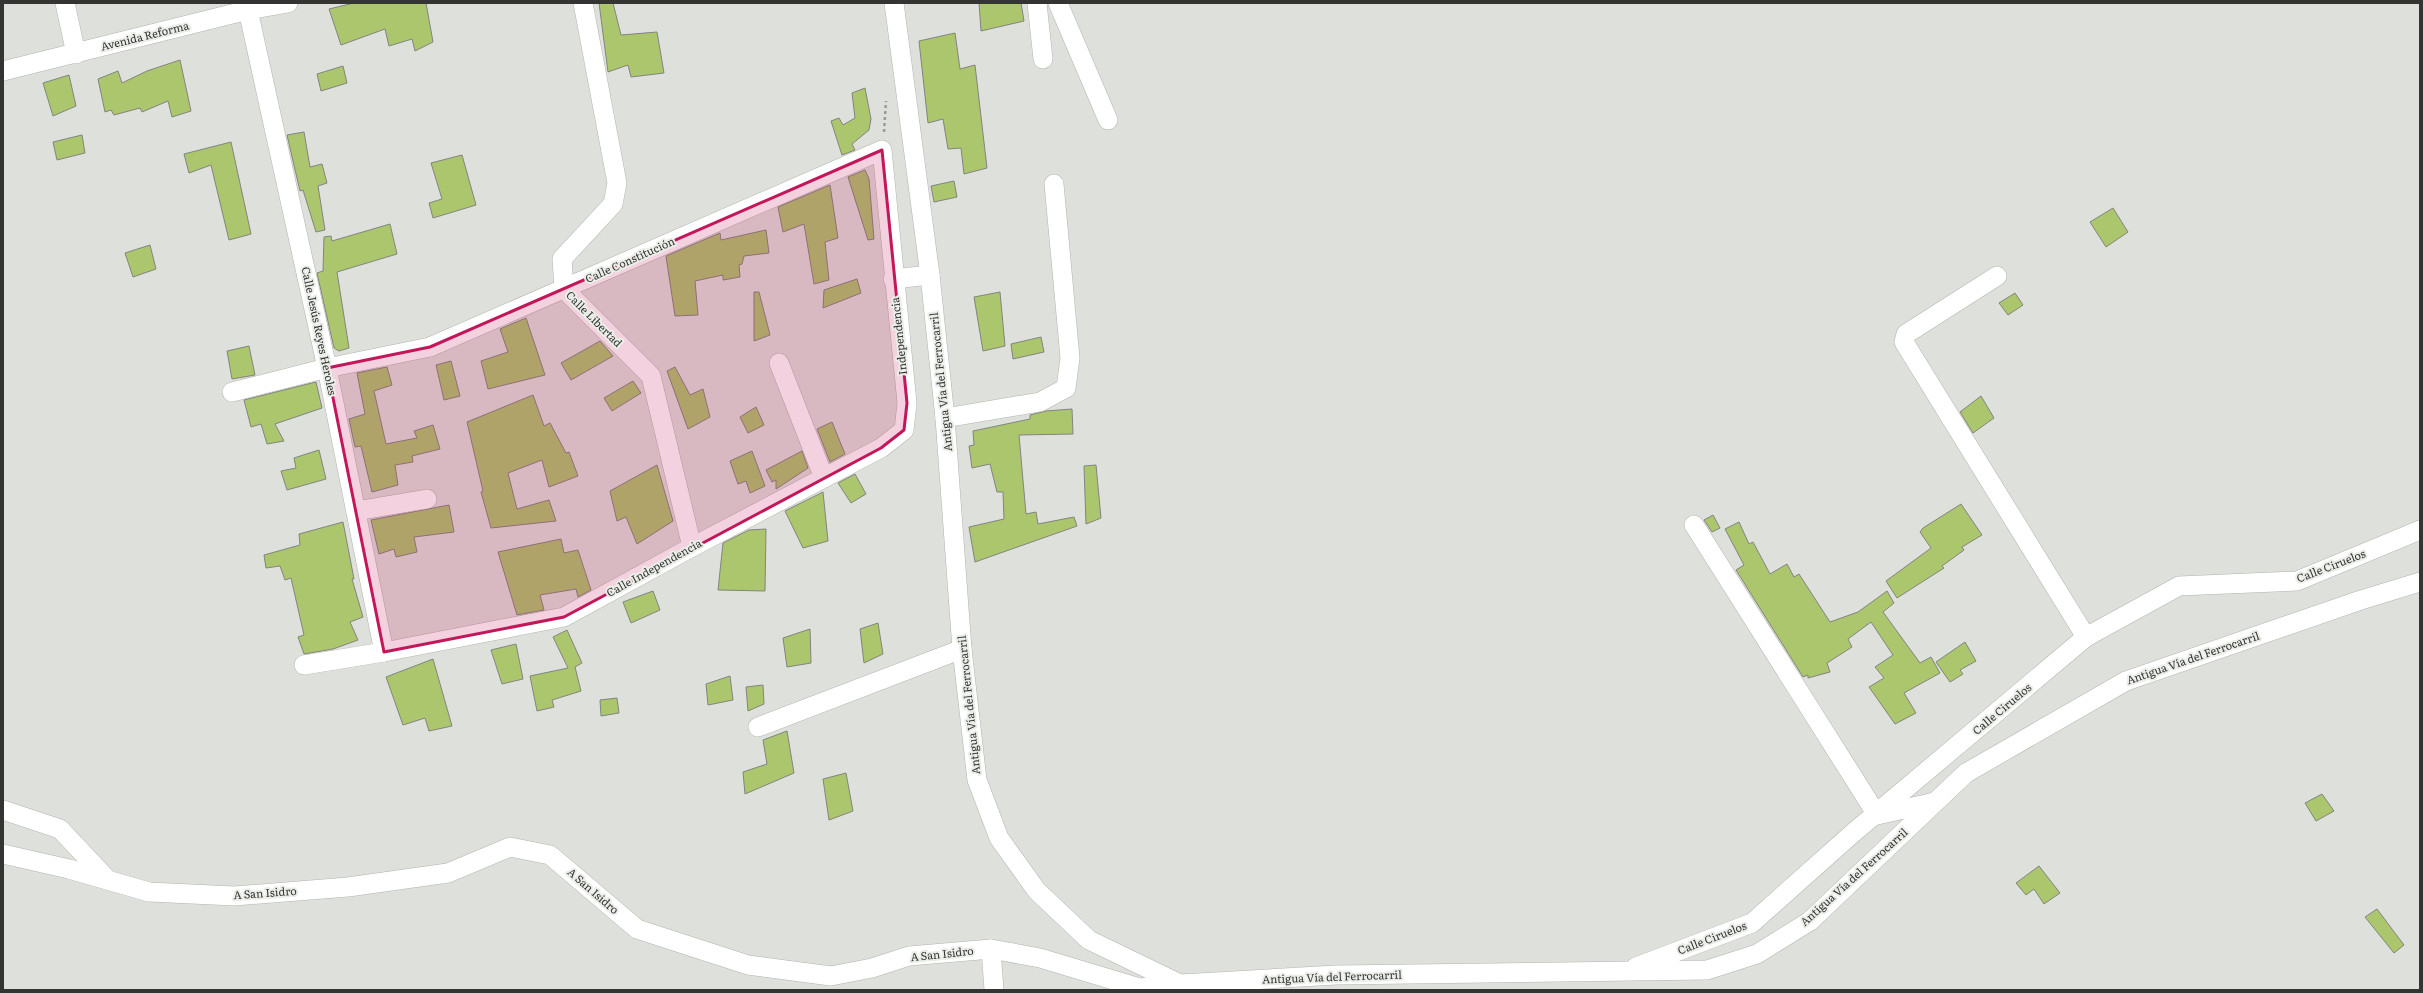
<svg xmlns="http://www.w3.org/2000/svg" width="2423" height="993" viewBox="0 0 2423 993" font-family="Literata,serif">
	<rect width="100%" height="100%" fill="#dee0db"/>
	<!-- building -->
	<g fill="#acc66d" stroke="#82847f">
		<path d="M 354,3 L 426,3 L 433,42 L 415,51 L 412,39 L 389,46 L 385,29 L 341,45 L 329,9 Z"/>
		<path d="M 599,3 L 613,3 L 621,35 L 657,32 L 664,73 L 631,77 L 628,65 L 608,72 Z"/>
		<path d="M 979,3 L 1021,3 L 1024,21 L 981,31 Z"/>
		<path d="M 955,33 L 960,69 L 975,65 L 987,168 L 964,174 L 961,148 L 948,149 L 943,119 L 928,123 L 919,41 Z"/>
		<path d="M 180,60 L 191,111 L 172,117 L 168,101 L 142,112 L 140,108 L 114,115 L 111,110 L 105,112 L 98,79 L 118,71 L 122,83 L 147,71 Z"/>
		<path d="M 343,66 L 347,83 L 321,91 L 317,74 Z"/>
		<path d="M 69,75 L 76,106 L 53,116 L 43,83 Z"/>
		<path d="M 865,88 L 871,119 L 869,130 L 852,144 L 855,150 L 842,155 L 831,121 L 839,118 L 843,125 L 855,118 L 852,93 Z"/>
		<path d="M 304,132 L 310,167 L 322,164 L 327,183 L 318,186 L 325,230 L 316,232 L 303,190 L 300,191 L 287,135 Z"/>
		<path d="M 82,135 L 85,153 L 57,160 L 53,142 Z"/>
		<path d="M 231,142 L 251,234 L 229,240 L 211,165 L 189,173 L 184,154 Z"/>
		<path d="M 462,155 L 476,205 L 433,218 L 429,203 L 442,199 L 431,163 Z"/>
		<path d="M 865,170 L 869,179 L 874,239 L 868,240 L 848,177 Z"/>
		<path d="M 954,181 L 957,197 L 934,202 L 931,186 Z"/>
		<path d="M 830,185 L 838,238 L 825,242 L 829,280 L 814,284 L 804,224 L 783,232 L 778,207 Z"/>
		<path d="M 2113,208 L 2128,232 L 2106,247 L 2090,222 Z"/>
		<path d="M 390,224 L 397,254 L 337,272 L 349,348 L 339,351 L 334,348 L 317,273 L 323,271 L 324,237 L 331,236 L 332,241 Z"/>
		<path d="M 766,230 L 769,253 L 744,256 L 742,264 L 739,265 L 740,277 L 723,280 L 723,275 L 695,281 L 698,315 L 675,316 L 666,256 L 720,233 L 721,240 Z"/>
		<path d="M 150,245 L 156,269 L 133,277 L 125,253 Z"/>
		<path d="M 857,279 L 861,293 L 823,308 L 824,290 Z"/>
		<path d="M 754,292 L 759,292 L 770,335 L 754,341 Z"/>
		<path d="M 1000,292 L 1005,346 L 983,351 L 974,297 Z"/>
		<path d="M 2015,293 L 2023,305 L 2008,315 L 1999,303 Z"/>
		<path d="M 526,318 L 545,375 L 488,389 L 481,361 L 508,352 L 500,329 Z"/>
		<path d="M 1041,337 L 1044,352 L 1013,359 L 1011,344 Z"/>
		<path d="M 600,341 L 613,356 L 571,380 L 561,363 Z"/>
		<path d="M 249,346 L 255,375 L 232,379 L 227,351 Z"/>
		<path d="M 451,361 L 460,396 L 444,400 L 436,365 Z"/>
		<path d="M 387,367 L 392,385 L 374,391 L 386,444 L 417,438 L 414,431 L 433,425 L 440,449 L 412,456 L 413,462 L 395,465 L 398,485 L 372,492 L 361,446 L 355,447 L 349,419 L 365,414 L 357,373 Z"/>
		<path d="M 675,367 L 690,395 L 703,389 L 710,417 L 688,429 L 667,371 Z"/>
		<path d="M 633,381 L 641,393 L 612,411 L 604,398 Z"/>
		<path d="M 316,382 L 322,408 L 275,424 L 284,441 L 267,444 L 261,424 L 251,427 L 244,400 Z"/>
		<path d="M 533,395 L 544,426 L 550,423 L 566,453 L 569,452 L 578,476 L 549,487 L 542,460 L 508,473 L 517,509 L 549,500 L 556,521 L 491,528 L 481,492 L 483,491 L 467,422 Z"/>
		<path d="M 1981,396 L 1994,418 L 1973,433 L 1960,412 Z"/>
		<path d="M 756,407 L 764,425 L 748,433 L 740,417 Z"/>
		<path d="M 1072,409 L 1073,434 L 1019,435 L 1026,514 L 1036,512 L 1038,524 L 1074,517 L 1077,526 L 975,562 L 969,527 L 1004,519 L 1003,492 L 997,492 L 990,464 L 972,468 L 969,446 L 974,445 L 973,431 L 1030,419 L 1030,415 L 1046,411 Z"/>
		<path d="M 832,422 L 845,454 L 830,462 L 817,429 Z"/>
		<path d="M 319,450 L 326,479 L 287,490 L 281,471 L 296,468 L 294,458 Z"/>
		<path d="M 752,451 L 765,486 L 750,493 L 746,481 L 738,484 L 730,461 Z"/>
		<path d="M 802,451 L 808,468 L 776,489 L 776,480 L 772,482 L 766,470 Z"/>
		<path d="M 657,465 L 673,521 L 637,544 L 626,517 L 617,521 L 610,491 Z"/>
		<path d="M 1096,465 L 1101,518 L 1086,524 L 1084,466 Z"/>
		<path d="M 855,474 L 866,494 L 851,503 L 838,483 Z"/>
		<path d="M 823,492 L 828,541 L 803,548 L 785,511 Z"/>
		<path d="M 1961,504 L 1982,535 L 1962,547 L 1964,550 L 1942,566 L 1944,568 L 1897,598 L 1886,581 L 1931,548 L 1920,532 L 1923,528 Z"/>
		<path d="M 449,505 L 454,532 L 414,537 L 417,552 L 396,557 L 394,549 L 379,554 L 371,520 Z"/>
		<path d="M 1713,515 L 1720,528 L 1712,532 L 1704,520 Z"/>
		<path d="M 343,522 L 354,579 L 352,579 L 363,617 L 350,622 L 358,640 L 333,649 L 304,654 L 298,637 L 304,635 L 291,578 L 285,580 L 280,566 L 266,568 L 264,555 L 300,545 L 299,534 Z"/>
		<path d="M 1739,522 L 1749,544 L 1753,542 L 1770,574 L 1787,564 L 1794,577 L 1799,574 L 1830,622 L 1858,612 L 1887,591 L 1894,603 L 1883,612 L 1920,663 L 1931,657 L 1940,673 L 1904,693 L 1916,713 L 1895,724 L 1869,687 L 1884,678 L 1875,667 L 1893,655 L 1871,622 L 1848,639 L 1852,647 L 1827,663 L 1830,672 L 1808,678 L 1808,675 L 1803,677 L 1736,570 L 1744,565 L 1725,529 Z"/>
		<path d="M 766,529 L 765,591 L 718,590 L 723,543 L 749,530 Z"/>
		<path d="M 561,539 L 564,553 L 578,550 L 591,590 L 578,597 L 576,589 L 540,595 L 544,610 L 517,615 L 498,552 Z"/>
		<path d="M 653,591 L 660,610 L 631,623 L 623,602 Z"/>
		<path d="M 878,623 L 883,654 L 864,663 L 860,629 Z"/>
		<path d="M 810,629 L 811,663 L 787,667 L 783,638 Z"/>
		<path d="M 567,630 L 582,663 L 575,667 L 581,691 L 552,700 L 554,707 L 537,711 L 530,676 L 568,668 L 553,637 Z"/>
		<path d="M 1965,642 L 1976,661 L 1960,670 L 1963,674 L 1950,682 L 1936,662 Z"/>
		<path d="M 516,644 L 523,679 L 502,684 L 491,650 Z"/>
		<path d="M 433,659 L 452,726 L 429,731 L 425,718 L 403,725 L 386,677 Z"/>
		<path d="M 730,676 L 733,700 L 708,705 L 706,684 Z"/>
		<path d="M 763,685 L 764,704 L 748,711 L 746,687 Z"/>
		<path d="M 617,698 L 619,713 L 601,716 L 600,700 Z"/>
		<path d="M 787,731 L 794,773 L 745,794 L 743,772 L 767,764 L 763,740 Z"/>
		<path d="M 846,773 L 853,811 L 829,820 L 823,779 Z"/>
		<path d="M 2322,794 L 2334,811 L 2316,821 L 2305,803 Z"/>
		<path d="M 2039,866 L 2060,893 L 2044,904 L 2034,889 L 2026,895 L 2016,883 Z"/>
		<path d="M 2377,909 L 2404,945 L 2394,953 L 2365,917 Z"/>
	</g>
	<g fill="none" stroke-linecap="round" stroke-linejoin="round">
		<!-- minor casing -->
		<g stroke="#b2b4af" stroke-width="20">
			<g id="minor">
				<path d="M 65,3 L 76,54"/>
				<path d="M 583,3 L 617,183 L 613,204 L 562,259 L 564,289 L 651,376 L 692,547"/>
				<path d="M 894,3 L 930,275 L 945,418 L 962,649 L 977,780 L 999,838 L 1037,891 L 1089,940 L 1180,984 L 1336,975 L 1707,970 L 1757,954 L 1810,921 L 1966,773 L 2126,681 L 2361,600 L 2420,582"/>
				<path d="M 1037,3 L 1043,59"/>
				<path d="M 1058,3 L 1108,120"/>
				<path d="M 248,10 L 327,368 L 384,652"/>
				<path d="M 3,71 L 248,10 L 288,3"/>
				<path d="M 1997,276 L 1906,334 L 1904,342 L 2086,637"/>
				<path d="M 893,279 L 930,275"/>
				<path d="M 779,363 L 824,478"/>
				<path d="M 232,392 L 327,368 L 430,347 L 882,150 L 907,403 L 904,430 L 881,448 L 692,547 L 564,617 L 384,652 L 304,665"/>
				<path d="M 945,418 L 1040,402 L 1066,388 L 1070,358 L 1054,184"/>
				<path d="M 356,511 L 427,499"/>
				<path d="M 1694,525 L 1877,815 L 1935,802"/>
				<path d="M 758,727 L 962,649"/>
				<path d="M 3,810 L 60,829 L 108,880"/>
				<path d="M 3,854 L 69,869 L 149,892 L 234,896 L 348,887 L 448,873 L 510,847 L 550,855 L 637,929 L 748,965 L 831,976 L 872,968 L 909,956 L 991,949 L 1040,958 L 1140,988 L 1180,984"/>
				<path d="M 991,949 L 994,990"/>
				<path d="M 1636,967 L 1752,923 L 1853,833 L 2086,637 L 2179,586 L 2297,581 L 2420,530"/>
			</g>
		</g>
		<!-- path -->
		<path stroke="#989a96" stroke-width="2.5" stroke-dasharray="3 3" stroke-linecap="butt" d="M 884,132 L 886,101"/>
		<!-- minor -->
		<use href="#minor" stroke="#fff" stroke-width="19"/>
	</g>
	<!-- marked area -->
	<path fill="#c2185b" fill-opacity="0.2" stroke="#c2185b" stroke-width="3" stroke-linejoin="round" d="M 882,150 L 907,403 L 904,430 L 881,448 L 564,617 L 384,652 L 327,368 L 430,347 Z"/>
	<g text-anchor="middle" stroke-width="4" stroke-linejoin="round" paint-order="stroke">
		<!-- street labels -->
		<g font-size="11" fill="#343533" stroke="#ebeee8">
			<text transform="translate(145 36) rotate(-14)" y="4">Avenida Reforma</text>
			<text transform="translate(630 260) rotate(-24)" y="4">Calle Constitución</text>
			<text transform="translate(594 319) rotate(45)" y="4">Calle Libertad</text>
			<text transform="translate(319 331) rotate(78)" y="4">Calle Jesús Reyes Heroles</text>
			<text transform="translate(899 336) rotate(-96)" y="4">Independencia</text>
			<text transform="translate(941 382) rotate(-96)" y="4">Antigua Vía del Ferrocarril</text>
			<text transform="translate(2331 566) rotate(-21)" y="4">Calle Ciruelos</text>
			<text transform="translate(654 568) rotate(-29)" y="4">Calle Independencia</text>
			<text transform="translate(2193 658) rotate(-19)" y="4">Antigua Vía del Ferrocarril</text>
			<text transform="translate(969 705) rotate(-96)" y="4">Antigua Vía del Ferrocarril</text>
			<text transform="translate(2002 709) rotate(-40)" y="4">Calle Ciruelos</text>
			<text transform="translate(1854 877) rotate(-42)" y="4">Antigua Vía del Ferrocarril</text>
			<text transform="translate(593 891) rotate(41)" y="4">A San Isidro</text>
			<text transform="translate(265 893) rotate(-4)" y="4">A San Isidro</text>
			<text transform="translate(1712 938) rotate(-21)" y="4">Calle Ciruelos</text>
			<text transform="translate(942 954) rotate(-6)" y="4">A San Isidro</text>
			<text transform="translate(1332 977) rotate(-2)" y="4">Antigua Vía del Ferrocarril</text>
		</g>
	</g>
	<!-- border -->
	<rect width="2423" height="993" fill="none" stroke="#343533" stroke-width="8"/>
</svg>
